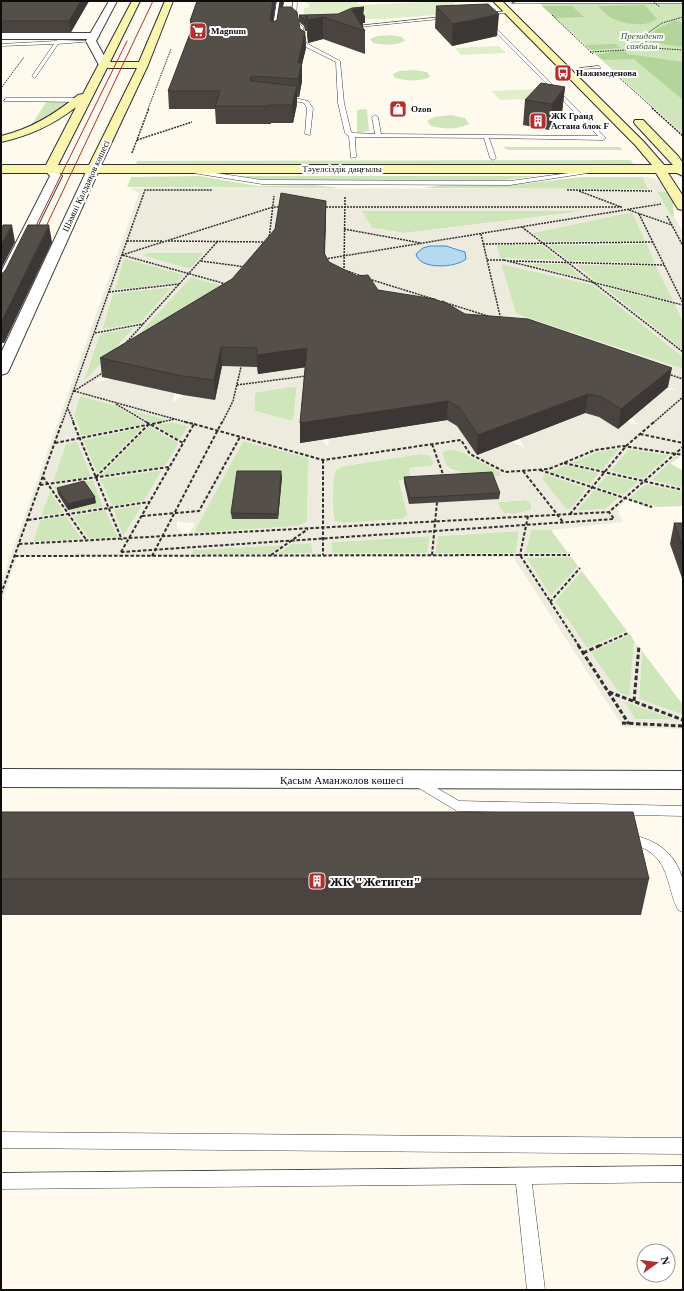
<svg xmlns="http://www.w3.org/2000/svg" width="684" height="1291" viewBox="0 0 684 1291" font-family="Georgia,serif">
	<rect width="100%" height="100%" fill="#fefbee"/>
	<!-- green -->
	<g fill="#cfe6ba">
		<path d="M 683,1 L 683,134 L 538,2 Z"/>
		<path d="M 391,35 L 402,37 L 405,41 C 394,46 384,45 373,43 L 370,39 L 377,36 Z"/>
		<path d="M 415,70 L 427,72 L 430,77 C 418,82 408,81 395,78 L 393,74 L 399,71 Z"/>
		<path d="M 47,101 L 69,101 L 50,117 L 30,127 Z"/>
		<path d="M 364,109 L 367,110 L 369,131 L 359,133 L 357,132 L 357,110 Z"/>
		<path d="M 451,115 L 465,118 L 469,124 C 456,130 444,129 431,126 L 427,121 L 434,117 Z"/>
		<path d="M 502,147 L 620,147 L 622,150 L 509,150 Z"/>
		<path d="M 631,160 L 633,164 L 136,165 L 137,161 Z"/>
		<path d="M 199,176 L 258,186 L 313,185 L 340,188 L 127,187 L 131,177 Z"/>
		<path d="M 240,176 L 535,176 L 504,180 L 264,180 Z"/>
		<path d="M 582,177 L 643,177 L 648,189 L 424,188 L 443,185 L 513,185 Z"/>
		<path d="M 657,192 L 667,192 L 673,201 L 674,216 L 671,216 Z"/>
		<path d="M 361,211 L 586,211 L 404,233 L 372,228 Z"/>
		<path d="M 632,212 L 646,241 L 544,242 L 532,233 Z"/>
		<path d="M 647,244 L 656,264 L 569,261 L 548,245 Z"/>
		<path d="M 496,245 L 542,245 L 562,261 L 500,258 Z"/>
		<path d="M 146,253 L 204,253 L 190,269 L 146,257 L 144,255 Z"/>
		<path d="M 124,258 L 185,275 L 177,283 L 114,290 Z"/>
		<path d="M 501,264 L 593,285 L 683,357 L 683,369 L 516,314 Z"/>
		<path d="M 526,264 L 567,264 L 585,279 Z"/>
		<path d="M 574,264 L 656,266 L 674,302 L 596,282 Z"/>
		<path d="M 191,277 L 232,288 L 111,364 Z"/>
		<path d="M 602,286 L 675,304 L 683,322 L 683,350 Z"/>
		<path d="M 173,287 L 140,323 L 102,330 L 113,293 Z"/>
		<path d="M 135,327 L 83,383 L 100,334 Z"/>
		<path d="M 297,386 L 293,421 L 255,411 L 255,394 L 257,392 Z"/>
		<path d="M 80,396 L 115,405 L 146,424 L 82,436 L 74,415 Z"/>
		<path d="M 126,408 L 168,420 L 151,423 Z"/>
		<path d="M 172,422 L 189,426 L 180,440 L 155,425 Z"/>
		<path d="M 149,426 L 179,443 L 165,466 L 100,476 Z"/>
		<path d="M 144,427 L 97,474 L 83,440 Z"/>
		<path d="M 77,441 L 92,477 L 52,482 L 66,444 Z"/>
		<path d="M 243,441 L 309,458 L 307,522 L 298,526 L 193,533 Z"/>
		<path d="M 620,448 L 602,470 L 570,463 L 597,452 Z"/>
		<path d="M 449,449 L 460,451 L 500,472 L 501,476 L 461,478 L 460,471 C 447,471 445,464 442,453 Z"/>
		<path d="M 629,449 L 670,455 L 643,479 L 610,471 Z"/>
		<path d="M 420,454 L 430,455 L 434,464 L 431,466 L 409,468 L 411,480 L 399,481 L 407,512 L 407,515 L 403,519 L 343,523 L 335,521 C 331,514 332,477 336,470 L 344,466 Z"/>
		<path d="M 676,456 L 680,457 L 670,463 L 683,471 L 683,488 L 651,480 Z"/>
		<path d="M 566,465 L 600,473 L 590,484 L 550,472 Z"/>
		<path d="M 162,470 L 144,501 L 112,506 L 100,479 Z"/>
		<path d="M 545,474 L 587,488 L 570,510 L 566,509 L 543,480 L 542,476 Z"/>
		<path d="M 607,475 L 639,482 L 623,495 L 596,487 Z"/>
		<path d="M 93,480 L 104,507 L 69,512 L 68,510 L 95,503 L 85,487 L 58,494 L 53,486 Z"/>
		<path d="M 646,484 L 683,492 L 683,506 L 658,507 L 628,498 Z"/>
		<path d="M 594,490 L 619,497 L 606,509 L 576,511 Z"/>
		<path d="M 50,491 L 65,513 L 41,516 Z"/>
		<path d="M 526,500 L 531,504 L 531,510 L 515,514 L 504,513 L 500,509 L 498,502 Z"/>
		<path d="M 143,505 L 123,536 L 113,509 Z"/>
		<path d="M 106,510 L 118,537 L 89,539 L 72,515 Z"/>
		<path d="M 66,516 L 82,539 L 33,542 L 40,520 Z"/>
		<path d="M 531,530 L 551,530 L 568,553 L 525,553 Z"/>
		<path d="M 519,531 L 516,553 L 435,553 L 438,536 Z"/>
		<path d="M 430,536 L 427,553 L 332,554 L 332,542 Z"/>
		<path d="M 311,543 L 313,553 L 277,554 L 291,544 Z"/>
		<path d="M 283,545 L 270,554 L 191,555 L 192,550 Z"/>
		<path d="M 526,557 L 571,557 L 578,566 L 551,597 Z"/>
		<path d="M 582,571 L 627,631 L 587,648 L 555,601 Z"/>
		<path d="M 630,634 L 634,641 L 630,697 L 618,692 L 590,652 Z"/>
		<path d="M 642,651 L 683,705 L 683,715 L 639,699 Z"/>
		<path d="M 624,701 L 677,720 L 635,719 Z"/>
	</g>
	<!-- forest -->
	<g fill="#b3d59b">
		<path d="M 645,5 L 657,19 C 646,28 622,24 610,17 C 606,14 602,10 598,6 Z"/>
		<path d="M 542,6 L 572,6 L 584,17 L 555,18 Z"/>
		<path d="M 675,20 L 683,23 L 683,47 L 650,42 L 650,35 L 657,29 Z"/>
		<path d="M 615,44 L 621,48 L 591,50 L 585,45 Z"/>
		<path d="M 618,51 L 623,51 L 628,54 L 683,62 L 683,100 L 634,59 L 603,60 L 596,55 Z"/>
	</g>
	<!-- pitch -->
	<g fill="#e0eecb">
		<path d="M 307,1 L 356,1 L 359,5 L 451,1 L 463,2 L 453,3 L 462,13 L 384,19 L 303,20 L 304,8 L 310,7 Z"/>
		<path d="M 499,46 L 506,53 L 461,55 L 455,48 Z"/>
		<path d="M 538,89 L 547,98 L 500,100 L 492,91 Z"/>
	</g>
	<!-- plaza -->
	<path fill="#edeade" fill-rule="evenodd" d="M 643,177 L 654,178 L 662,183 L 667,192 L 657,192 L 671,216 L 674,216 L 683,232 L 683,322 L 675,304 L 603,287 L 683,350 L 683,357 L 593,285 L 501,264 L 516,314 L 683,369 L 683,456 L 676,456 L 651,480 L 683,488 L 683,492 L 646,484 L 629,498 L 658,507 L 648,508 L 626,500 L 617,509 L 623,522 L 551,530 L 531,530 L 525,553 L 568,553 L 571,557 L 526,558 L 551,596 L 578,566 L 582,571 L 555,601 L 587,648 L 627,631 L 630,634 L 591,652 L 618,692 L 629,697 L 634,641 L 642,651 L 639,699 L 683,715 L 683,729 L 623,727 L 513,557 L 17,557 L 1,603 L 1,583 L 139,193 L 129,188 L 648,189 ZM 362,211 L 581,211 L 581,212 L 404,233 L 372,228 ZM 632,212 L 645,241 L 544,242 L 532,233 ZM 647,244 L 655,264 L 569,261 L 548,245 ZM 497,245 L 542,245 L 561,260 L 500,258 ZM 276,246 L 494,340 L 526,338 L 676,390 L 665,390 L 631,417 L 639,425 L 626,422 L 618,429 L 599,417 L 585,413 L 519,439 L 525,448 L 512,442 L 477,455 L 457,426 L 447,420 L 329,438 L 328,446 L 321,440 L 301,443 L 308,367 L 258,374 L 258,367 L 222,366 L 215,399 L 184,395 L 172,403 L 175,393 L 111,379 L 95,382 L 233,297 ZM 430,246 L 454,247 L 465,252 L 466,259 L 457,264 L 441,266 L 426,263 ZM 148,253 L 204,253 L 190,269 L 144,256 L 144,254 ZM 124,258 L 184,275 L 177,283 L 115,290 ZM 528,264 L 567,264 L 584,279 ZM 574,265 L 656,266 L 674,302 L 596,282 ZM 191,277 L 231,288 L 113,362 ZM 172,287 L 140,323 L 102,329 L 113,294 ZM 135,327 L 135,328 L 83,382 L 100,334 ZM 297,386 L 293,421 L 255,411 L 255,394 L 257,392 ZM 80,396 L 115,405 L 145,424 L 82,436 L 74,415 ZM 128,409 L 167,420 L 151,423 ZM 172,422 L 188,426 L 180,440 L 156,425 ZM 149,426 L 179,443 L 165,466 L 100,476 ZM 143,427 L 97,473 L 83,440 ZM 77,441 L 91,477 L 53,482 L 66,444 ZM 243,441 L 308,458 L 307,522 L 298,526 L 194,533 ZM 620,448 L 602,470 L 571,463 L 597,452 ZM 449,449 L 460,451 L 500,472 L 501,476 L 462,478 L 460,471 L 451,471 L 447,467 L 442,453 ZM 629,449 L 669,455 L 643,479 L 610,471 ZM 420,454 L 430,455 L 434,464 L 431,466 L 409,468 L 411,480 L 399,480 L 407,512 L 407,515 L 403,519 L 343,523 L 335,521 L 332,515 L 334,476 L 336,470 L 344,466 ZM 566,465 L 599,473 L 590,484 L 550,472 ZM 162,470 L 144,501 L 112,506 L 100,479 ZM 545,474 L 587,488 L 570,510 L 566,509 L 543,480 L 542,476 ZM 607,475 L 638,482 L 623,495 L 597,487 ZM 93,480 L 103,507 L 70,512 L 53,486 ZM 594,490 L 619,498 L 606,509 L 577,511 ZM 50,491 L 64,513 L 42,516 L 41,516 ZM 526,500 L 531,504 L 531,510 L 515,514 L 504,513 L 500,509 L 498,502 ZM 142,505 L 123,536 L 113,510 ZM 105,510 L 118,537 L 89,539 L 72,516 ZM 66,516 L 82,539 L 33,542 L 40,520 ZM 177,522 L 194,523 L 195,524 L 189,533 L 183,533 L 177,528 ZM 519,531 L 516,553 L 435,553 L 438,536 ZM 430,536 L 427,553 L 332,553 L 332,542 ZM 311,543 L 313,553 L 278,554 L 291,544 ZM 282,545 L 270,554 L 192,554 L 193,550 ZM 624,701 L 625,701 L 675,720 L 635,719 Z"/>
	<!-- water -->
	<path fill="#b6d9f2" stroke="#428bc4" d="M 430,246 L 446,246 L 465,252 L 466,259 C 456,268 419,270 416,254 L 423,248 Z"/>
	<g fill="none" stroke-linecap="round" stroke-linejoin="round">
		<!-- service casing -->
		<g stroke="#404040" stroke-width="1">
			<g id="service">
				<path d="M 277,1 L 281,1 L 276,34 L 274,35 L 272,34 Z"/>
				<path d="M 293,1 L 297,1 L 296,21 L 303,27 L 306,43 L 340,61 L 344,103 L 351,132 L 353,133 L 375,134 L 372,117 L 375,115 L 378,117 L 381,134 L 598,136 L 485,21 L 487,19 L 606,138 L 603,140 L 489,138 L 496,158 L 493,160 L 490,158 L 484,138 L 355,137 L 356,157 L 351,158 L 349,136 L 345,133 L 338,103 L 336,62 L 302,45 L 299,27 L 292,21 Z"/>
				<path d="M 521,1 L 683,1 L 683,3 L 512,3 Z"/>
				<path d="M 510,11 L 508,13 L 481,14 L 483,13 Z"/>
				<path d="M 451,16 L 449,18 L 349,28 L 347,27 Z"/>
				<path d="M 58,40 L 93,41 L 58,44 L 35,78 L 32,76 L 54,44 L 1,46 L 1,44 L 56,41 Z"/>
				<path d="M 599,66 L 601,68 L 582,69 L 580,68 Z"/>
				<path d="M 282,95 L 308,101 L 313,108 L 310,135 L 305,134 L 307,108 L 304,103 L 280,98 Z"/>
				<path d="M 6,98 L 79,98 L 82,100 L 79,102 L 4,101 Z"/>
				<path d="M 189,169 L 262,180 L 510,181 L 598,169 L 601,171 L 510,185 L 262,184 L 187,172 L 187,170 Z"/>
				<path d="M 416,776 L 459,801 L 683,806 L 683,816 L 457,811 L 412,784 L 410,781 L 412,778 Z"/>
				<path d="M 626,834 C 654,838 675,851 683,880 C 684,889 683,902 683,912 L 678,910 C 667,889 670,862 645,849 C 638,845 629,845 621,843 L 619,839 L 621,835 Z"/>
				<path d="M 1,1132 L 683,1138 L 683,1154 L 1,1148 Z"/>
				<path d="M 683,1166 L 683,1182 L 532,1184 L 545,1290 L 527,1290 L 516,1184 L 1,1189 L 1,1173 Z"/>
			</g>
		</g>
		<!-- minor casing -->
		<g stroke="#404040" stroke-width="2">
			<g id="minor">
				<path d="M 1,33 L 94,33 L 99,36 L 94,39 L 1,39 Z"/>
				<path d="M 50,165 L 54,166 L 62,176 L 8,286 L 6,289 L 1,290 L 1,272 L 50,176 L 44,169 Z"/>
				<path d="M 93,166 L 99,170 L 9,370 L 7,373 L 1,375 L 1,353 L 87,170 Z"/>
				<path d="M 1,769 L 683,771 L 683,789 L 1,787 Z"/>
			</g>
		</g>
		<!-- tertiary casing -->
		<g stroke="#404040" stroke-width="2">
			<path id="tertiary" d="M 109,1 L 117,1 L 96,41 L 109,65 L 104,68 L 99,65 L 86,41 Z"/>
		</g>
		<!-- secondary casing -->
		<g stroke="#2f2f2f" stroke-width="2">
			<path id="secondary" d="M 132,1 L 140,1 L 110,62 L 139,62 L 165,1 L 173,1 L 148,65 L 101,165 L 652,165 L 636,146 L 493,1 L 502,1 L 644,142 L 664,165 L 673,165 L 635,124 L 634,122 L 635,120 L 643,120 L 678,156 L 683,163 L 683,176 L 677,173 L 668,173 L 683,196 L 683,210 L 678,209 L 656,173 L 1,173 L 1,165 L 46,165 L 76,107 C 53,125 29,136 1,142 L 1,136 C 31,129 55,114 78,95 L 83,94 ZM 107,68 L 137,68 L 89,165 L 58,165 Z"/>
		</g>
		<!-- path-far3 -->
		<g stroke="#2f2f2f" stroke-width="1" stroke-dasharray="1.5 1" stroke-linecap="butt">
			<path d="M 552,15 L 593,54"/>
			<path d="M 637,47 L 683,50"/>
			<path d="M 590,52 L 626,50 L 646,42 L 645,35 L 662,23 L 683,17"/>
			<path d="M 612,71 L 654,109"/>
			<path d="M 2,87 L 24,57"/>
			<path d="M 148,109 L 171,49"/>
		</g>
		<!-- path-far2 -->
		<g stroke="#2f2f2f" stroke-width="1.5" stroke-dasharray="2 1" stroke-linecap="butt">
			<path d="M 652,108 L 683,136"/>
			<path d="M 137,140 L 192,122"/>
			<path d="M 132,153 L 149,108"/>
			<path d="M 567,190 L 652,191"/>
			<path d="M 579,191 L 621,207"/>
			<path d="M 345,197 L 344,270 L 362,276"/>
			<path d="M 323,207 L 623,207"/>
			<path d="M 629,210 L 672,225"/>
			<path d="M 639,214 L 683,303"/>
			<path d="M 667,216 L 683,246"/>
			<path d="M 522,227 L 683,352"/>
			<path d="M 344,229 L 421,243"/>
			<path d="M 481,234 L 501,320"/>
			<path d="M 269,239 L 274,196"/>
			<path d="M 127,241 L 163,241"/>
			<path d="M 168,241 L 267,242"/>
			<path d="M 483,244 L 653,242"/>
			<path d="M 325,259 L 661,204"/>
			<path d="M 487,260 L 505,260"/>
			<path d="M 504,260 L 683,305"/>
			<path d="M 201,261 L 246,267"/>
			<path d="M 510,261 L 664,265"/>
			<path d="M 369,279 L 488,316"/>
			<path d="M 226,284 L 122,255 L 273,207 L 282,207"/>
			<path d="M 109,292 L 179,284"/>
			<path d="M 95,333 L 143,324"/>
			<path d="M 125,344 L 218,241"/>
			<path d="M 668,374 L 683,379"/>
			<path d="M 237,385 L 306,376"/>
			<path d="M 74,391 L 104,372"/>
			<path d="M 74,391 L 189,423"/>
			<path d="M 116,404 L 148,423"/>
			<path d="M 68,409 L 74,423"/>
			<path d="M 62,423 L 145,190 L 212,190"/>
			<path d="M 157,423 L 175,419"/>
			<path d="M 222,423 L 233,401 L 241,367"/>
			<path d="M 653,423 L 683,397"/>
		</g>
		<!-- path-far1 -->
		<g stroke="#2f2f2f" stroke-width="2" stroke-dasharray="3.5 2" stroke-linecap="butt">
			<path d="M 73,422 L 122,540"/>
			<path d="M 146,422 L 183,443"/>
			<path d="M 194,424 L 323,460 L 461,440 L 470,454 L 505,472 L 549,469 L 595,450 L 623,446 L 683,455"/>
			<path d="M 640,434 L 683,443"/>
			<path d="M 55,443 L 162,422"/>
			<path d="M 432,444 L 444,477"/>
			<path d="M 323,460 L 323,555"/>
			<path d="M 564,463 L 683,490"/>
			<path d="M 540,470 L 652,507"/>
			<path d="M 523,471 L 563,522"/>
			<path d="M 43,477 L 87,541"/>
			<path d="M 96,477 L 148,425"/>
			<path d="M 40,485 L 169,467"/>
			<path d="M 570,514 L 626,446 L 654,422"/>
			<path d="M 142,516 L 199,511 L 240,437"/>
			<path d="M 528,516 L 520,555 L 570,555"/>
			<path d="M 28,520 L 149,502"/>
			<path d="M 19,544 L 609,512 L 683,447"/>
			<path d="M 121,552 L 194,424 L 185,422"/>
			<path d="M 121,552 L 614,519 L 609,512"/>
			<path d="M 271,555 L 308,529"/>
			<path d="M 432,555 L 437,502"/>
			<path d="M 15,556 L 520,555 L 579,646"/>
			<path d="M 152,556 L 222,422"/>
			<path d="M 1,594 L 62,422"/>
			<path d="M 550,602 L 580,568"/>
			<path d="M 599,646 L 628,633"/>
		</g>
		<!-- path -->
		<g stroke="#2f2f2f" stroke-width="3" stroke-dasharray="4.5 2.5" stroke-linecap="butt">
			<path d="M 578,645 L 629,724"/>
			<path d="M 583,653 L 601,645"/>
			<path d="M 609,692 L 683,720"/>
			<path d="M 634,701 L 639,646"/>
			<path d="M 622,723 L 683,726"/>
		</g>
		<!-- service -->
		<use href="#service" fill="#fff" fill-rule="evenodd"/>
		<!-- minor -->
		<use href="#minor" fill="#fff" fill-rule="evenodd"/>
		<!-- tertiary -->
		<use href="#tertiary" fill="#fff" fill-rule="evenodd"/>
		<!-- secondary -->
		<use href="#secondary" fill="#f9f4ae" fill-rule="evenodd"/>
		<!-- tram -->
		<g stroke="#b32f2f" stroke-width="1">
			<path d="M 32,234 L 127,41"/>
			<path d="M 42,235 L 153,1"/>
		</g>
		<!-- path-bridge -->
		<path stroke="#2f2f2f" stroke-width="1" stroke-dasharray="1.5 1" stroke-linecap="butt" d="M 652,1 L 660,7"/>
	</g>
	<!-- wall -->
	<g fill="#494440">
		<path d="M 1,1 L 89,1 L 71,32 L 1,32 Z"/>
		<path d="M 197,1 L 276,1 L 273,22 L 277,20 L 280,1 L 284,1 L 283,7 L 300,29 L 305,32 L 306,48 L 302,64 L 302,81 L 299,97 L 297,97 L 297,104 L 293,123 L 271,123 L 271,124 L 216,124 L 215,109 L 169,109 L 168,91 L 191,31 L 190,21 Z"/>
		<path d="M 436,6 L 497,36 L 452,46 L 435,28 Z"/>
		<path d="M 364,7 L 363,13 L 365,16 L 365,23 L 363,23 L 363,28 L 365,31 L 365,54 L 323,39 L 308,43 L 307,36 L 307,31 L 305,31 L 304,26 L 299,22 L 299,15 L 338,14 Z"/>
		<path d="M 565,87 L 562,112 L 549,130 L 523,125 L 525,100 Z"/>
		<path d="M 326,201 L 326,217 L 325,254 L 329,262 L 378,290 L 465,314 L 668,387 L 618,429 L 599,417 L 585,413 L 477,455 L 457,426 L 447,420 L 300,443 L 300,423 L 305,367 L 258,374 L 257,367 L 222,366 L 215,400 L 183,395 L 102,377 L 100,358 L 232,279 Z"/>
		<path d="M 52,242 L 4,343 L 1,343 L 1,273 L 3,273 Z"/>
		<path d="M 282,477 L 278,519 L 232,519 L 231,513 Z"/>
		<path d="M 404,477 L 500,493 L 499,499 L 409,504 L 404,482 Z"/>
		<path d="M 57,488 L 96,503 L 68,510 L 58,494 Z"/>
		<path d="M 674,523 L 683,523 L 683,581 L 670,544 Z"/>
		<path d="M 1,812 L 649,879 L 641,915 L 1,915 Z"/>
	</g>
	<!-- shaded-wall -->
	<g fill="#3c3734">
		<path d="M 81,1 L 89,1 L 71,32 L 69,21 Z"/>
		<path d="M 273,1 L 276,1 L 271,36 L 270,20 Z"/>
		<path d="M 281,1 L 284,1 L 280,22 L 280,7 Z"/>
		<path d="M 364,7 L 363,16 L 365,16 L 365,23 L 363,23 L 363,28 L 352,10 Z"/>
		<path d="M 499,14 L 497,36 L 452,46 L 453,24 Z"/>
		<path d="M 323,17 L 323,39 L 308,43 L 308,20 Z"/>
		<path d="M 305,32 L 306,48 L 302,64 L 302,81 L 299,97 L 298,63 Z"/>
		<path d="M 252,76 L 253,93 L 250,79 Z"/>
		<path d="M 297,86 L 297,104 L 293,123 L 292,105 Z"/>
		<path d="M 565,87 L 562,112 L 549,130 L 552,104 Z"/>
		<path d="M 326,201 L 326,217 L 324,270 L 324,253 Z"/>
		<path d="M 12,225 L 15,242 L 1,269 L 1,245 Z"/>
		<path d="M 49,225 L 52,242 L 4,343 L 1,328 L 1,323 Z"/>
		<path d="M 221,347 L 222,366 L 215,400 L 214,380 Z"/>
		<path d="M 307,348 L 308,367 L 258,374 L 257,355 Z"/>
		<path d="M 672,368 L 668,387 L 618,429 L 621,409 Z"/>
		<path d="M 588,394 L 585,413 L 477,455 L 478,435 Z"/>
		<path d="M 448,401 L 447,420 L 300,443 L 300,423 Z"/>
		<path d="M 281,471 L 282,477 L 278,519 L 278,514 Z"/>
		<path d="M 95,497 L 96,503 L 68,510 L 68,504 Z"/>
	</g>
	<!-- building -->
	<g fill="#554f4a" stroke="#3c3734">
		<path d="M 1,1 L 81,1 L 69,21 L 1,21 Z"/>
		<path d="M 197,1 L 273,1 L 270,20 L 273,22 L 277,20 L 280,1 L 281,1 L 280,7 L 291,7 L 297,12 L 300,29 L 305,32 L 298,63 L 302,63 L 298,79 L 252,76 L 250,79 L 251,81 L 297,86 L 292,105 L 270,105 L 270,106 L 215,106 L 220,91 L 168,91 L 194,23 L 190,21 Z"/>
		<path d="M 488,4 L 499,14 L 453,24 L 436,6 Z"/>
		<path d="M 364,7 L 352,10 L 365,31 L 323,17 L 308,20 L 306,15 L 338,14 L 352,8 Z"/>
		<path d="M 299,15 L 306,15 L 306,24 L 305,24 L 304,19 Z"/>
		<path d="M 541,83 L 565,87 L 552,104 L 525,100 Z"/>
		<path d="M 281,193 L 326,201 L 324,253 L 329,262 L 357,276 L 368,275 L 378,290 L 435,299 L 440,302 L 443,301 L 465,314 L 528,319 L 672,368 L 621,409 L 602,397 L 588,394 L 478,435 L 459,407 L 448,401 L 300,423 L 307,348 L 257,355 L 257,348 L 221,347 L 214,380 L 182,376 L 100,358 L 232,279 L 275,229 Z"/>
		<path d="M 3,225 L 12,225 L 1,245 L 1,228 Z"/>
		<path d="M 28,225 L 49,225 L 1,323 L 1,273 L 3,273 L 6,269 Z"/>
		<path d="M 237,471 L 281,471 L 278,514 L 231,513 Z"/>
		<path d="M 492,472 L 500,493 L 410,498 L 404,477 Z"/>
		<path d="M 84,481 L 95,497 L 68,504 L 57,488 Z"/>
		<path d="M 674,523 L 683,523 L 683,547 Z"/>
		<path d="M 1,812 L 633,812 L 649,879 L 1,879 Z"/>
	</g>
	<!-- icons -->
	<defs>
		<g id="supermarket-square" transform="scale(0.9)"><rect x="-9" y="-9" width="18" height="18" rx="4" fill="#b32f2f" stroke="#fff"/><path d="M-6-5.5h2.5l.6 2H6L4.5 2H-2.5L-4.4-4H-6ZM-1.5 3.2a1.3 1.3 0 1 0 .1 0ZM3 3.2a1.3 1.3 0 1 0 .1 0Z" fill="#fff"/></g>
		<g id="bus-square" transform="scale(0.9)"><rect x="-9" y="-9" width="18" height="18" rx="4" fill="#b32f2f" stroke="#fff"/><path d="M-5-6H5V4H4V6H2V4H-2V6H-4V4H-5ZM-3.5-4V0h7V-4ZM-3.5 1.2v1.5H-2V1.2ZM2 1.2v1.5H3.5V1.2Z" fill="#fff"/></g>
		<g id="shop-square" transform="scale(0.9)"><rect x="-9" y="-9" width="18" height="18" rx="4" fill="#b32f2f" stroke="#fff"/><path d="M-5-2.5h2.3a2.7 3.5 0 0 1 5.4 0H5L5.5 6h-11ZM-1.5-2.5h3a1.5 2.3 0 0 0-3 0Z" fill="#fff"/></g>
		<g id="building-square" transform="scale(0.9)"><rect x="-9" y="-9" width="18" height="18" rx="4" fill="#b32f2f" stroke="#fff"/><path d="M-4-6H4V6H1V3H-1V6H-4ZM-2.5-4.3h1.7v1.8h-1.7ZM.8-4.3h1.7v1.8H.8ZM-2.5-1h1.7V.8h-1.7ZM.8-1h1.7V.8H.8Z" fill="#fff"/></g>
	</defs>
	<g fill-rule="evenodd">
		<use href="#supermarket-square" x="198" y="31"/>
		<use href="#bus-square" x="563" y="73"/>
		<use href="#shop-square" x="398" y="109"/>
		<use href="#building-square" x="538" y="121"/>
		<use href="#building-square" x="317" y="881"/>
	</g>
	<g text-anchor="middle" stroke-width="4" stroke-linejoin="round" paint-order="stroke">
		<!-- far-poi labels -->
		<g font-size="9" font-weight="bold" fill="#0d0d0d" stroke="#fff" text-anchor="start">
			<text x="211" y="34">Magnum</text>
			<text x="576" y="76">Нажимеденова</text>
			<text x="411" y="112">Ozon</text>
			<text x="551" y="119">ЖК Гранд<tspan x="551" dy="10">Астана блок F</tspan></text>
		</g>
		<!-- far-park labels -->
		<g font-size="9" font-style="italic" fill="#2c6022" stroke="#fff">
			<text x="642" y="39">Президент<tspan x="642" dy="10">саябағы</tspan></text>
		</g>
		<!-- far-street labels -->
		<g font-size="9" fill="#0d0d0d" stroke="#fff">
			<text x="342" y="172">Тәуелсіздік даңғылы</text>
			<text transform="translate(86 186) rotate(-65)" y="3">Шәмші Қалдаяқов көшесі</text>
		</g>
		<!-- street labels -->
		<g font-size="11" fill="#0d0d0d" stroke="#fff">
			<text x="342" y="784">Қасым Аманжолов көшесі</text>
		</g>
		<!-- near-poi labels -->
		<g font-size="13" font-weight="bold" fill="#0d0d0d" stroke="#fff" text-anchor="start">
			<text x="330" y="886">ЖК "Жетиген"</text>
		</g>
	</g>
	<!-- border -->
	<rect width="684" height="1291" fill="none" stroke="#0d0d0d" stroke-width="4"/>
	<!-- north arrow -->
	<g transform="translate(656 1263) rotate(76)"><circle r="19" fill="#ffffff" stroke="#9e9e9e"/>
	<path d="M0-3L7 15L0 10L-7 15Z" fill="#b32f2f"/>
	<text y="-6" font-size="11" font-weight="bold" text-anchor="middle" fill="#0d0d0d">N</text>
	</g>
</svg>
